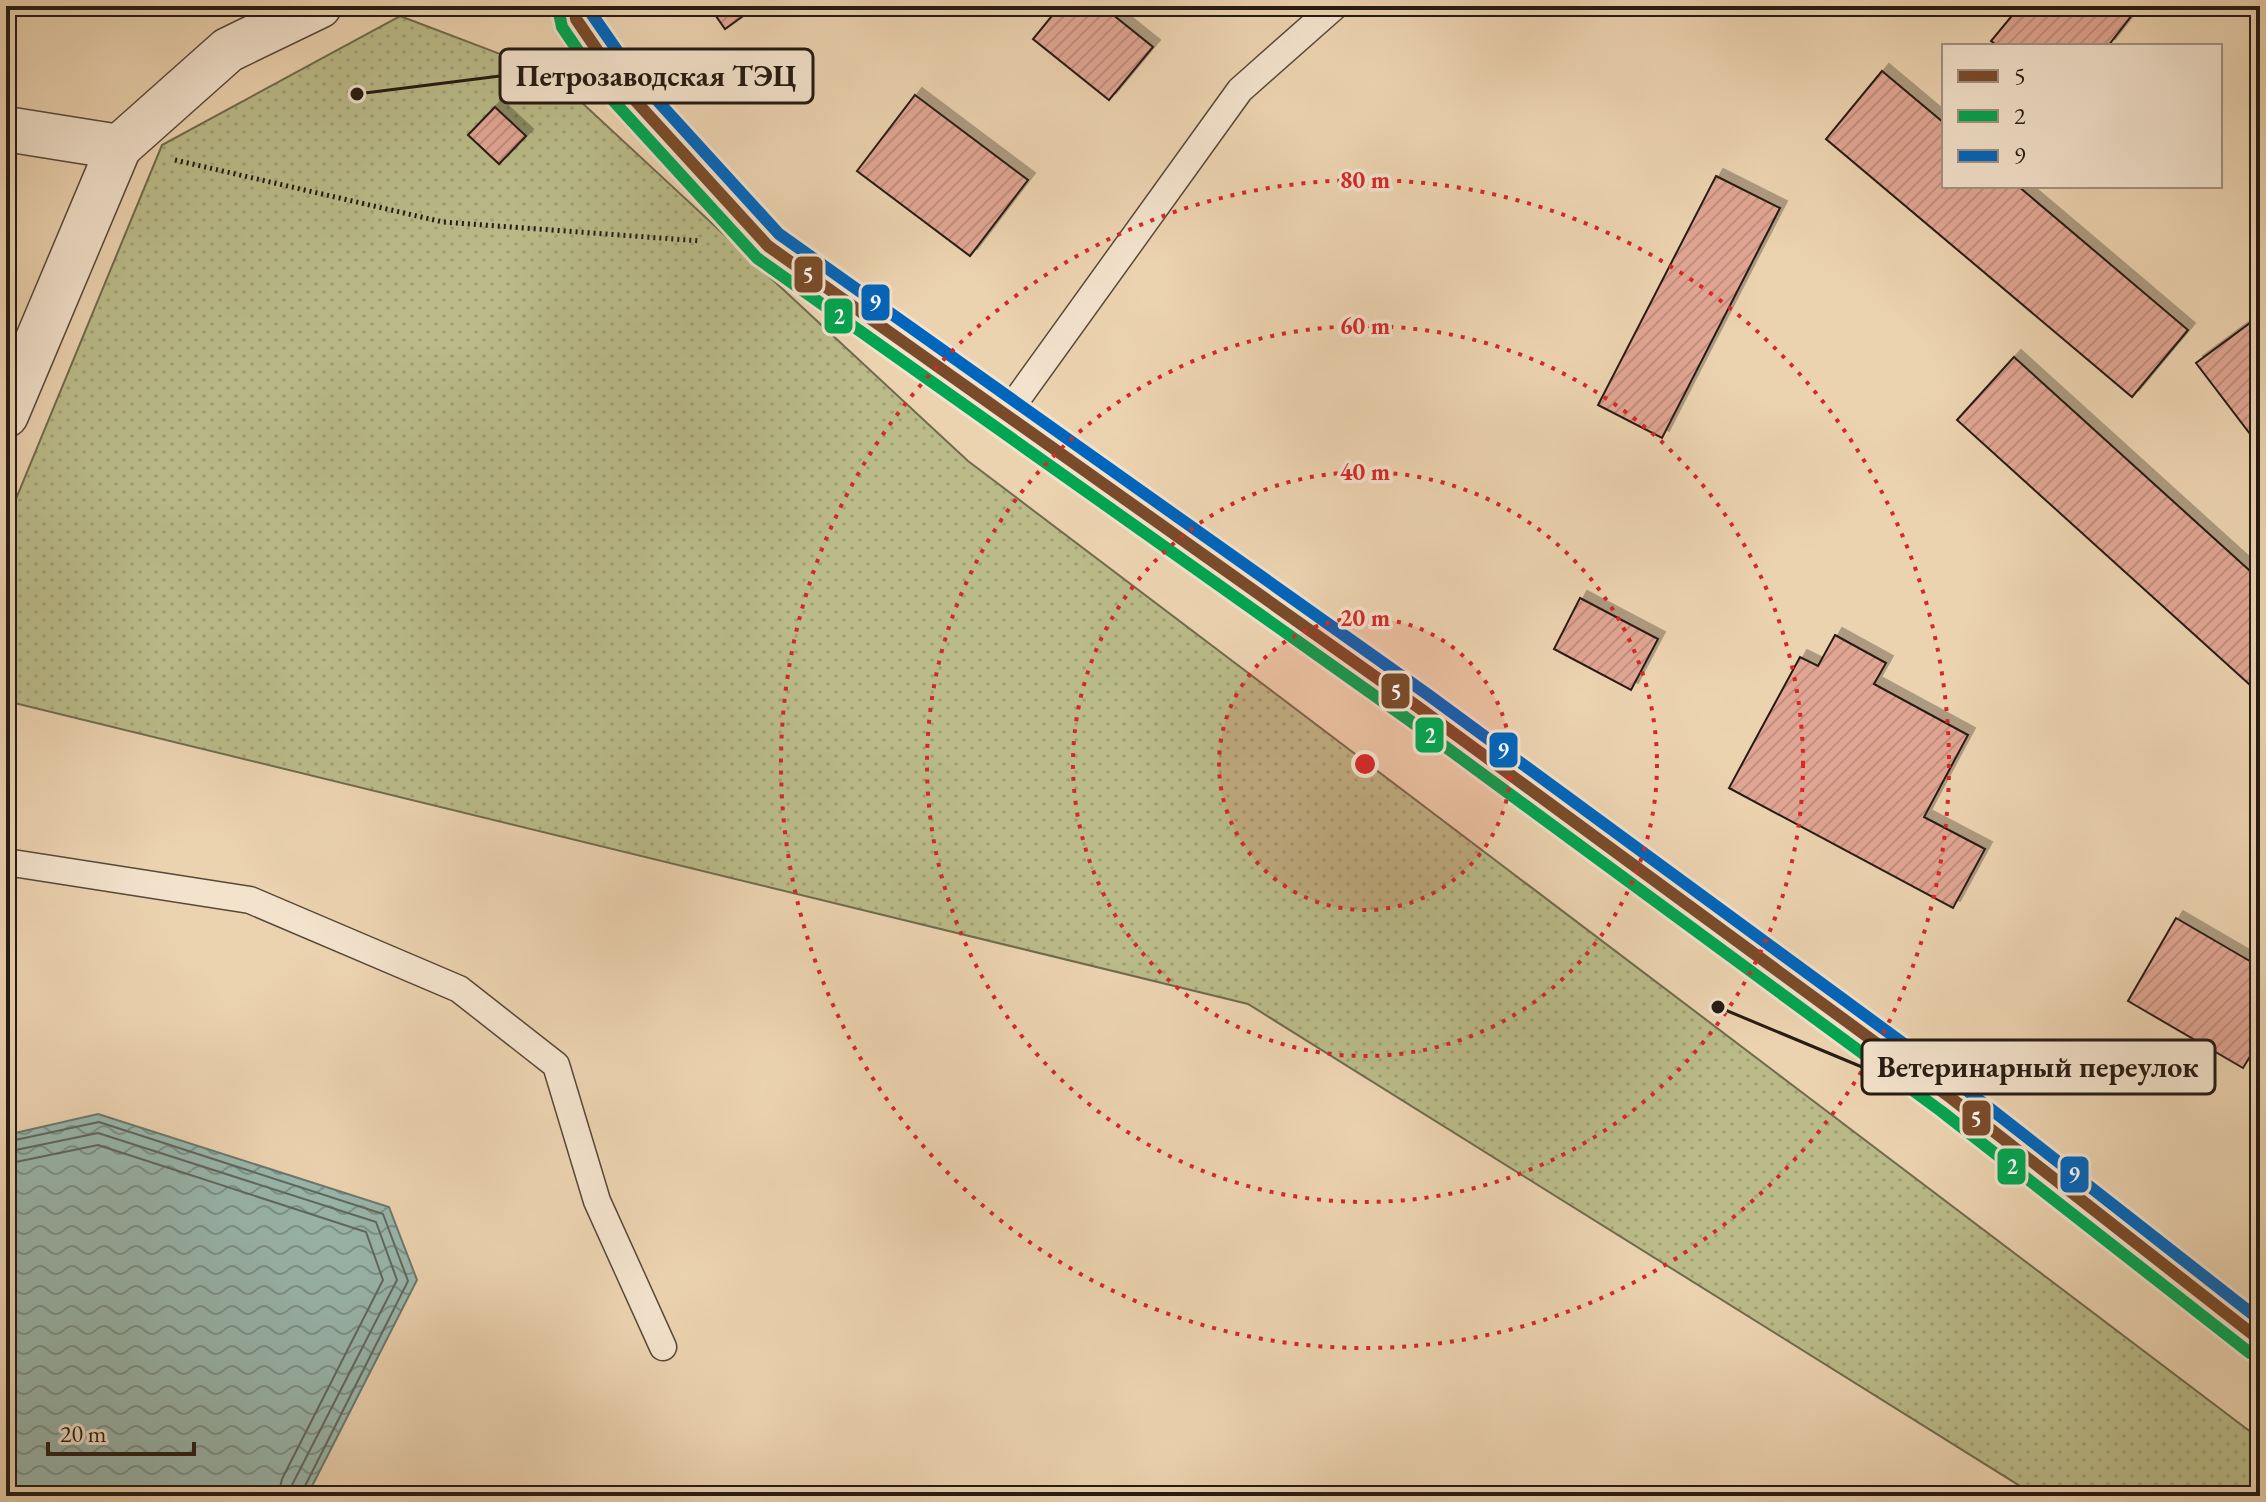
<svg xmlns="http://www.w3.org/2000/svg" width="2266" height="1502" viewBox="0 0 2266 1502" font-family="'EB Garamond',serif">
	<defs>
		<pattern id="grass-dots" width="8" height="8" patternUnits="userSpaceOnUse" patternTransform="scale(2)"><rect width="8" height="8" fill="#babb89"/><path d="M2 2h.1M6 6h.1" fill="none" stroke="#a0a075" stroke-width="1.8" stroke-linecap="round"/></pattern>
		<pattern id="water-waves" width="16" height="10" patternUnits="userSpaceOnUse" patternTransform="scale(2)"><rect width="16" height="10" fill="#99b7ad"/><path d="M0 5q4-4 8 0t8 0" fill="none" stroke="#7d948c"/></pattern>
		<pattern id="building-hatch" width="6" height="6" patternUnits="userSpaceOnUse" patternTransform="scale(2)"><rect width="6" height="6" fill="#e1a693"/><path d="M-1 1l2-2M0 6l6-6M5 7l2-2" fill="none" stroke="#c18e7e"/></pattern>
		<filter id="shadow"><feDropShadow dx="7" dy="-7" stdDeviation="0" flood-color="#0004"/></filter>
	</defs>
	<rect width="100%" height="100%" fill="#ecd3b0"/>
	<filter id="stains"><feTurbulence type="fractalNoise" baseFrequency=".0025" numOctaves="4"/><feColorMatrix values="0 0 0 0 .2 0 0 0 0 .09 0 0 0 0 .02 0 0 0 .5 -.17"/></filter>
	<radialGradient id="worn" r=".72"><stop offset=".6" stop-color="#630" stop-opacity="0"/><stop offset="1" stop-color="#630" stop-opacity=".3"/></radialGradient>
	<!-- grass -->
	<path fill="url(#grass-dots)" stroke="#706b4e" stroke-width="2" d="M 400,16 L 550,73 L 968,461 L 2260,1439 L 2260,1496 L 2036,1496 L 1248,1004 L 6,701 L 6,523 L 162,145 Z"/>
	<!-- water -->
	<path fill="url(#water-waves)" stroke="#6b796f" stroke-width="2" d="M 98,1114 L 389,1207 L 417,1280 L 307,1496 L 6,1496 L 6,1135 Z"/>
	<g fill="none" stroke-linecap="round" stroke-linejoin="round">
		<!-- shore -->
		<g stroke="#606960" stroke-width="2">
			<path d="M 6,1142 L 99,1122 L 383,1214 L 408,1281 L 300,1496"/>
			<path d="M 6,1152 L 98,1133 L 376,1222 L 397,1280 L 292,1485 L 290,1496"/>
			<path d="M 6,1164 L 98,1145 L 366,1232 L 383,1280 L 282,1479 L 278,1496"/>
		</g>
	</g>
	<!-- building -->
	<g fill="url(#building-hatch)" stroke="#261b13" stroke-width="2" filter="url(#shadow)">
		<path d="M 709,6 L 757,6 L 725,29 Z"/>
		<path d="M 1060,6 L 1102,6 L 1153,47 L 1109,100 L 1033,39 Z"/>
		<path d="M 2020,6 L 2139,6 L 2108,46 L 1998,46 L 1991,41 Z"/>
		<path d="M 1882,71 L 1944,123 L 1944,186 L 2018,186 L 2188,330 L 2132,397 L 1826,139 Z"/>
		<path d="M 915,95 L 1028,180 L 970,256 L 857,171 Z"/>
		<path d="M 495,107 L 526,136 L 499,164 L 468,135 Z"/>
		<path d="M 1716,176 L 1780,208 L 1662,438 L 1598,405 Z"/>
		<path d="M 2250,323 L 2260,336 L 2260,447 L 2196,363 Z"/>
		<path d="M 2014,357 L 2260,580 L 2260,694 L 1957,420 Z"/>
		<path d="M 1580,598 L 1658,639 L 1631,690 L 1554,649 Z"/>
		<path d="M 1835,635 L 1886,663 L 1874,684 L 1968,735 L 1924,817 L 1985,849 L 1953,908 L 1729,788 L 1800,657 L 1818,666 Z"/>
		<path d="M 2176,918 L 2260,967 L 2260,1040 L 2243,1068 L 2128,1001 Z"/>
	</g>
	<g fill="none" stroke-linecap="round" stroke-linejoin="round">
		<!-- service casing -->
		<g stroke="#58493a" stroke-width="29">
			<g id="service">
				<path d="M 1005,416 L 1240,90 L 1335,6"/>
				<path d="M 6,862 L 250,900 L 459,989 L 556,1065 L 597,1201 L 663,1347"/>
			</g>
		</g>
		<!-- minor casing -->
		<g stroke="#58493a" stroke-width="47">
			<g id="minor">
				<path d="M 6,129 L 119,147 L 228,50 L 319,6"/>
				<path d="M 6,415 L 119,147"/>
			</g>
		</g>
		<!-- secondary casing -->
		<g stroke="#261b13" stroke-width="47">
			<path id="secondary" d="M 574,6 L 576,19 L 621,85 L 768,246 L 1418,707 L 1756,955 L 1951,1098 L 2260,1340"/>
		</g>
		<!-- path -->
		<path stroke="#261b13" stroke-width="5" stroke-dasharray="2 4" stroke-linecap="butt" d="M 175,160 L 443,222 L 701,241"/>
		<!-- service -->
		<use href="#service" stroke="#f3e2cc" stroke-width="26"/>
		<!-- minor -->
		<use href="#minor" stroke="#f3e2cc" stroke-width="44"/>
		<!-- secondary -->
		<use href="#secondary" stroke="#f3e2cc" stroke-width="44"/>
		<!-- bus-1 casing -->
		<g stroke="#f3e2cc" stroke-width="18">
			<path id="bus-1" d="M 574,6 L 576,19 L 621,85 L 768,246 L 1418,707 L 1951,1098 L 2260,1340"/>
		</g>
		<!-- bus-2 casing -->
		<g stroke="#f3e2cc" stroke-width="18">
			<path id="bus-2" d="M 558,8 L 562,27 L 609,96 L 757,258 L 1409,720 L 1941,1111 L 2250,1353"/>
		</g>
		<!-- bus-3 casing -->
		<g stroke="#f3e2cc" stroke-width="18">
			<path id="bus-3" d="M 590,6 L 591,13 L 634,75 L 779,234 L 1427,694 L 1960,1085 L 2260,1320"/>
		</g>
		<!-- bus-1 -->
		<use href="#bus-1" stroke="#7a4b2a" stroke-width="12"/>
		<!-- bus-2 -->
		<use href="#bus-2" stroke="#00a651" stroke-width="12"/>
		<!-- bus-3 -->
		<use href="#bus-3" stroke="#0065bd" stroke-width="12"/>
	</g>
	<!-- distance rings -->
	<circle cx="1365" cy="764" r="146" fill="#d62828" fill-opacity=".12"/>
	<g fill="none" stroke="#d62828" stroke-width="4" stroke-dasharray="4 8">
		<circle cx="1365" cy="764" r="146"/>
		<circle cx="1365" cy="764" r="292"/>
		<circle cx="1365" cy="764" r="438"/>
		<circle cx="1365" cy="764" r="584"/>
	</g>
	<circle cx="1365" cy="764" r="12" fill="#d62828" stroke="#f3e2cc" stroke-width="4"/>
	<g font-size="24" text-anchor="middle" font-weight="bold" fill="#d62828" stroke="#f3e2cc" stroke-width="7" stroke-linejoin="round" paint-order="stroke">
		<text x="1365" y="188">80 m</text>
		<text x="1365" y="334">60 m</text>
		<text x="1365" y="480">40 m</text>
		<text x="1365" y="626">20 m</text>
	</g>
	<!-- callouts -->
	<path fill="none" stroke="#261b13" stroke-width="3" d="M357 94L500 76M1718 1007L1862 1067"/>
	<g fill="#261b13" stroke="#f3e2cc" stroke-width="3">
		<circle cx="357" cy="94" r="8"/>
		<circle cx="1718" cy="1007" r="8"/>
	</g>
	<g fill="#f3e2cc" stroke="#261b13" stroke-width="3">
		<rect x="500" y="49" width="313" height="54" rx="8"/>
		<rect x="1862" y="1040" width="353" height="54" rx="8"/>
	</g>
	<g font-size="30" text-anchor="middle" font-weight="bold" fill="#261b13">
		<text x="656" y="86">Петрозаводская ТЭЦ</text>
		<text x="2038" y="1077">Ветеринарный переулок</text>
	</g>
	<g stroke="#f3e2cc" stroke-width="3">
		<rect x="793" y="255" width="31" height="39" rx="8" fill="#7a4b2a"/>
		<rect x="860" y="283" width="31" height="39" rx="8" fill="#0065bd"/>
		<rect x="823" y="297" width="31" height="38" rx="8" fill="#00a651"/>
		<rect x="1380" y="672" width="31" height="38" rx="8" fill="#7a4b2a"/>
		<rect x="1414" y="716" width="31" height="38" rx="8" fill="#00a651"/>
		<rect x="1488" y="731" width="31" height="38" rx="8" fill="#0065bd"/>
		<rect x="1961" y="1099" width="31" height="38" rx="8" fill="#7a4b2a"/>
		<rect x="1996" y="1147" width="31" height="39" rx="8" fill="#00a651"/>
		<rect x="2059" y="1155" width="31" height="39" rx="8" fill="#0065bd"/>
	</g>
	<g font-size="22" text-anchor="middle" font-weight="bold" fill="#fff">
		<text x="808" y="282">5</text>
		<text x="875" y="310">9</text>
		<text x="839" y="324">2</text>
		<text x="1396" y="699">5</text>
		<text x="1430" y="743">2</text>
		<text x="1503" y="758">9</text>
		<text x="1976" y="1126">5</text>
		<text x="2012" y="1174">2</text>
		<text x="2074" y="1182">9</text>
	</g>
	<!-- margin -->
	<rect width="2266" height="1502" fill="none" stroke="#ecd3b0" stroke-width="32"/>
	<rect x="8" y="8" width="2250" height="1486" fill="none" stroke="#261b13" stroke-width="4"/>
	<rect x="16" y="16" width="2234" height="1470" fill="none" stroke="#261b13" stroke-width="2"/>
	<!-- legend -->
	<rect x="1942" y="44" width="280" height="144" fill="#f3e2cc" stroke="#a19282" stroke-width="2"/>
	<rect x="1958" y="70" width="40" height="12" fill="#7a4b2a" stroke="#a19282" stroke-width="2"/>
	<text x="2014" y="84" font-size="24" fill="#261b13">5</text>
	<rect x="1958" y="110" width="40" height="12" fill="#00a651" stroke="#a19282" stroke-width="2"/>
	<text x="2014" y="124" font-size="24" fill="#261b13">2</text>
	<rect x="1958" y="150" width="40" height="12" fill="#0065bd" stroke="#a19282" stroke-width="2"/>
	<text x="2014" y="164" font-size="24" fill="#261b13">9</text>
	<!-- scale -->
	<path d="M48 1442v12h146v-12" fill="none" stroke="#261b13" stroke-width="4"/>
	<text x="60" y="1442" font-size="24" fill="#261b13" stroke="#f3e2cc" stroke-width="6" paint-order="stroke">20 m</text>
	<rect width="100%" height="100%" filter="url(#stains)"/>
	<rect width="100%" height="100%" fill="url(#worn)"/>
</svg>
